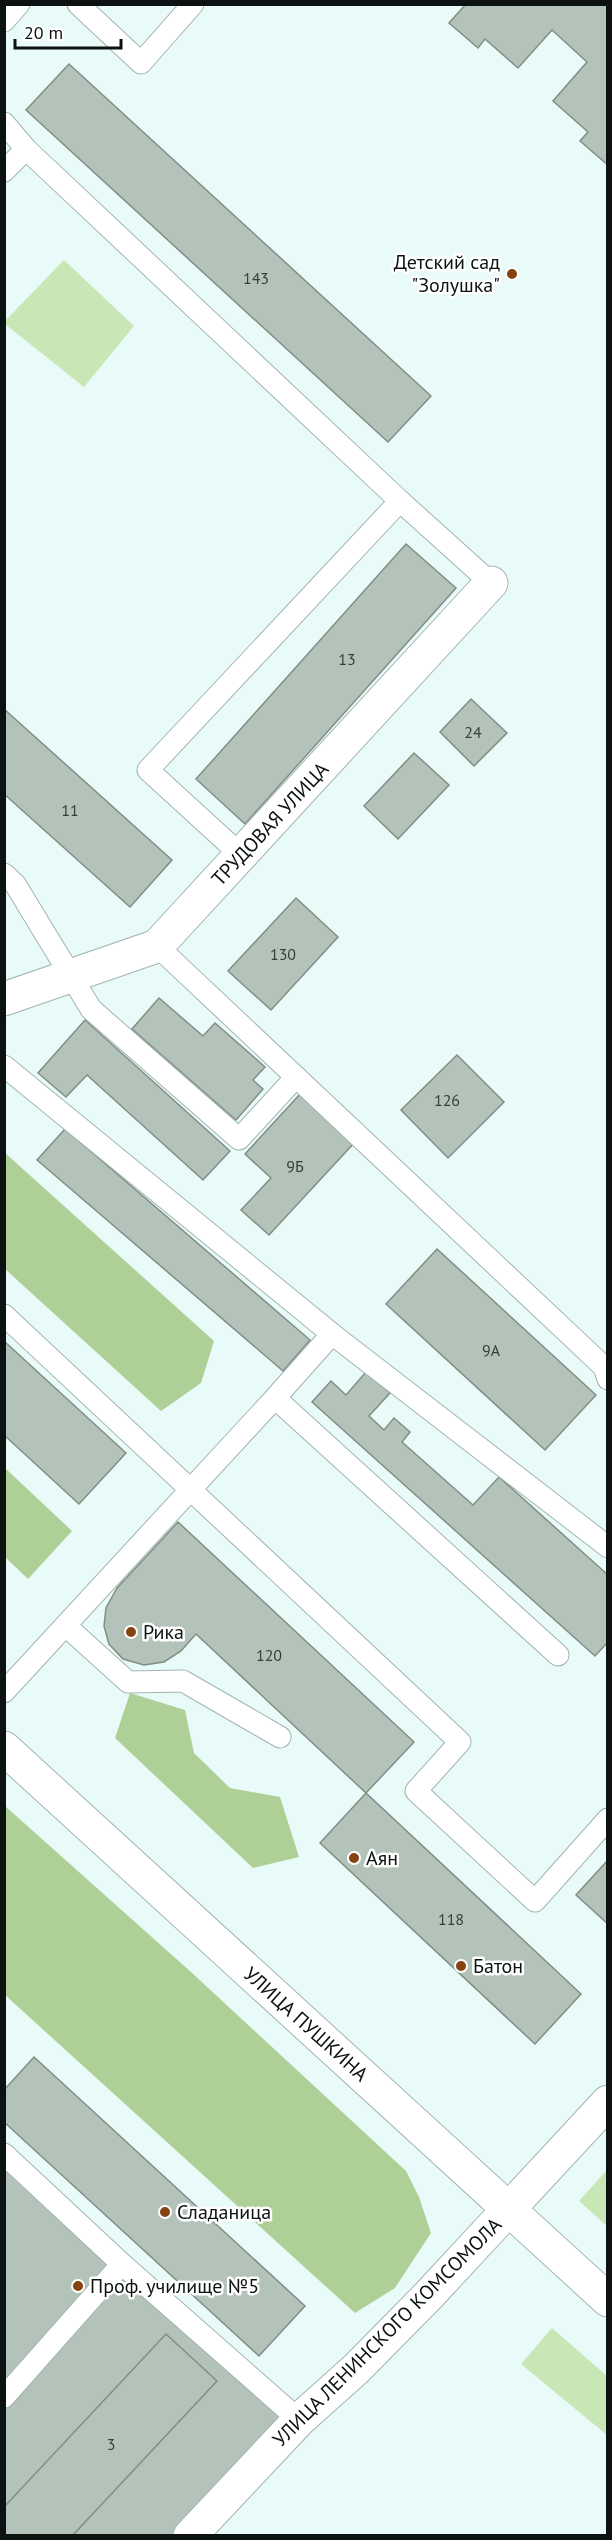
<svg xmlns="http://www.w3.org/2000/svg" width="612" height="2540" viewBox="0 0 612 2540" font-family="'PT Sans',sans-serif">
	<rect width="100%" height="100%" fill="#e8fbf9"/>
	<!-- green -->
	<g fill="#c9e6b6">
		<path d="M 64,260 L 134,326 L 84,387 L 5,324 L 5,321 Z"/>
		<path d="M 607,2170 L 607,2226 L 579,2201 Z"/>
		<path d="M 552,2328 L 607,2376 L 607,2435 L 521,2364 Z"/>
	</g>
	<!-- forest -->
	<g fill="#aed097">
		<path d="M 4,1152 L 214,1341 L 201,1383 L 161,1411 L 5,1269 Z"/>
		<path d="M 5,1468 L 72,1531 L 28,1579 L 5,1557 Z"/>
		<path d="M 130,1693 L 185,1710 L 194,1753 L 230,1788 L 280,1797 L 299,1857 L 253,1868 L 115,1738 Z"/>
		<path d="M 5,1806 L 191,1972 L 406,2171 L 419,2197 L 431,2233 L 395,2288 L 355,2313 L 5,1995 Z"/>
	</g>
	<!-- building -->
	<g fill="#b4c3ba" stroke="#808e86" stroke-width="1.5">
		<path d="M 466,4 L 608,4 L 608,165 L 580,141 L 588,132 L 553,101 L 587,62 L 552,30 L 518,68 L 485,39 L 478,48 L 449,23 Z"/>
		<path d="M 69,64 L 431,396 L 388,442 L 26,110 Z"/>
		<path d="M 406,544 L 456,588 L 245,824 L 196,779 Z"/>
		<path d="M 471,699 L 507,733 L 474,766 L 440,732 Z"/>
		<path d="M 4,709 L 172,860 L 130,907 L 4,794 Z"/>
		<path d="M 414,753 L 449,785 L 398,839 L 364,806 Z"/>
		<path d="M 296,898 L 338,937 L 271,1010 L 228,971 Z"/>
		<path d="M 159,998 L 203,1036 L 215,1023 L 265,1067 L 253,1080 L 263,1089 L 236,1120 L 132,1029 Z"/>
		<path d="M 85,1020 L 230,1151 L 203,1180 L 87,1075 L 66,1097 L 38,1073 Z"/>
		<path d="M 457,1055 L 504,1102 L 448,1158 L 401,1110 Z"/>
		<path d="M 301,1093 L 355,1142 L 269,1235 L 241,1210 L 271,1178 L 245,1154 Z"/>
		<path d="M 65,1129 L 310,1340 L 283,1371 L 37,1160 Z"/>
		<path d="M 437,1249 L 596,1395 L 545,1450 L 386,1304 Z"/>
		<path d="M 4,1341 L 126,1453 L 79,1504 L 4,1435 Z"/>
		<path d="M 366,1372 L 390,1393 L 369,1416 L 384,1430 L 394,1418 L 410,1432 L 402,1442 L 473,1505 L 499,1477 L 608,1575 L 608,1642 L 595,1656 L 312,1402 L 331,1381 L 346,1395 Z"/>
		<path d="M 178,1522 L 414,1742 L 366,1793 L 196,1634 L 181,1651 L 164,1662 L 144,1665 L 123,1659 L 109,1644 L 104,1626 L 106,1608 L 117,1588 Z"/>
		<path d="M 366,1793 L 581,1994 L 535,2044 L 320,1843 Z"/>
		<path d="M 608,1860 L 608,1924 L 576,1895 Z"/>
		<path d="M 34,2057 L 305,2306 L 259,2356 L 4,2122 L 4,2090 Z"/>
		<path d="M 4,2153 L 299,2420 L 190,2536 L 4,2536 Z"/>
		<path d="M 166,2334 L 217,2381 L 72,2536 L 4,2536 L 4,2507 Z"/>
	</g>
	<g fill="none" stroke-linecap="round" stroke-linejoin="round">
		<!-- service casing -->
		<g stroke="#a2b4b1" stroke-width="23">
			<g id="service">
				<path d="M 78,4 L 141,63 L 193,4"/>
				<path d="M 4,21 L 19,4"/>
				<path d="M 4,123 L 26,149"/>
				<path d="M 4,171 L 26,149 L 400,501 L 148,770 L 242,856"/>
				<path d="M 400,501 L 491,583"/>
				<path d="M 4,874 L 15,884 L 91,1009 L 239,1139 L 296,1077"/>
				<path d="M 157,946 L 604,1367 L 608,1379"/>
				<path d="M 4,1066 L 332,1334"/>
				<path d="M 4,1315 L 460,1742 L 416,1791 L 535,1901 L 608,1819"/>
				<path d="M 275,1398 L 332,1334 L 608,1547"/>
				<path d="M 66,1626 L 128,1682 L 183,1681 L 280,1737"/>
				<path d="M 4,1692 L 275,1398 L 558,1655"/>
				<path d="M 4,2154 L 122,2264 L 299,2420"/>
				<path d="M 4,2397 L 122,2264"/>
			</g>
		</g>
		<!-- minor casing -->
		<g stroke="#a2b4b1" stroke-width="35">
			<g id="minor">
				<path d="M 4,999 L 157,946 L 491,583"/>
				<path d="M 190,2536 L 299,2420 L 356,2369 L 428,2296 L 608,2102"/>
			</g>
		</g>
		<!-- primary casing -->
		<g stroke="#a2b4b1" stroke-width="35">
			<path id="primary" d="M 4,1748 L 608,2300"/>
		</g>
		<!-- service -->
		<use href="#service" stroke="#fff" stroke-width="21"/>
		<!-- minor -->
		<use href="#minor" stroke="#fff" stroke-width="33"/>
		<!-- primary -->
		<use href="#primary" stroke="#fff" stroke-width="33"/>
	</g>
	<!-- markers -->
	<g fill="#864312" stroke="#fff" stroke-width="2">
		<circle cx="512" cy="274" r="6"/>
		<circle cx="131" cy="1632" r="6"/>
		<circle cx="354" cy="1858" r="6"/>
		<circle cx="461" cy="1966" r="6"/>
		<circle cx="165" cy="2212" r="6"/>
		<circle cx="78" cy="2286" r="6"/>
	</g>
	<g text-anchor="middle" stroke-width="5" stroke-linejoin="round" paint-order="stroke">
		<!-- number labels -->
		<g font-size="16" fill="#353e3b">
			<text x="256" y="284">143</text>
			<text x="347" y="665">13</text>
			<text x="473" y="738">24</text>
			<text x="70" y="816">11</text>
			<text x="283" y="960">130</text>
			<text x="447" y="1106">126</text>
			<text x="295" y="1172">9Б</text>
			<text x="491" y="1356">9А</text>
			<text x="269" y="1661">120</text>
			<text x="451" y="1925">118</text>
			<text x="111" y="2450">3</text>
		</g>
		<!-- poi labels -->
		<g font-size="20" fill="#0b1211" stroke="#fff" text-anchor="start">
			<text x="500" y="269" text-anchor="end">Детский сад<tspan x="500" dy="23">"Золушка"</tspan></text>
			<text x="143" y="1639">Рика</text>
			<text x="366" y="1865">Аян</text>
			<text x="473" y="1973">Батон</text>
			<text x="177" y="2219">Сладаница</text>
			<text x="90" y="2293">Проф. училище №5</text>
		</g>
		<!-- street labels -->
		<g font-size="20" fill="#0b1211" stroke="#fff">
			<text transform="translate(270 824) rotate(-47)" y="7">ТРУДОВАЯ УЛИЦА</text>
			<text transform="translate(306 2024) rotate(42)" y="7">УЛИЦА ПУШКИНА</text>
			<text transform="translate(387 2332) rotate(-45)" y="7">УЛИЦА ЛЕНИНСКОГО КОМСОМОЛА</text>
		</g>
	</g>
	<!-- border -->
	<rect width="612" height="2540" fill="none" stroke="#0b1211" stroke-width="12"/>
	<!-- scale -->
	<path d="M15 39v9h106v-9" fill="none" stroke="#0b1211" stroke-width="3"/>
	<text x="24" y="39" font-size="18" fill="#0b1211" stroke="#ffffff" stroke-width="4.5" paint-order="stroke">20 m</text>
</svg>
